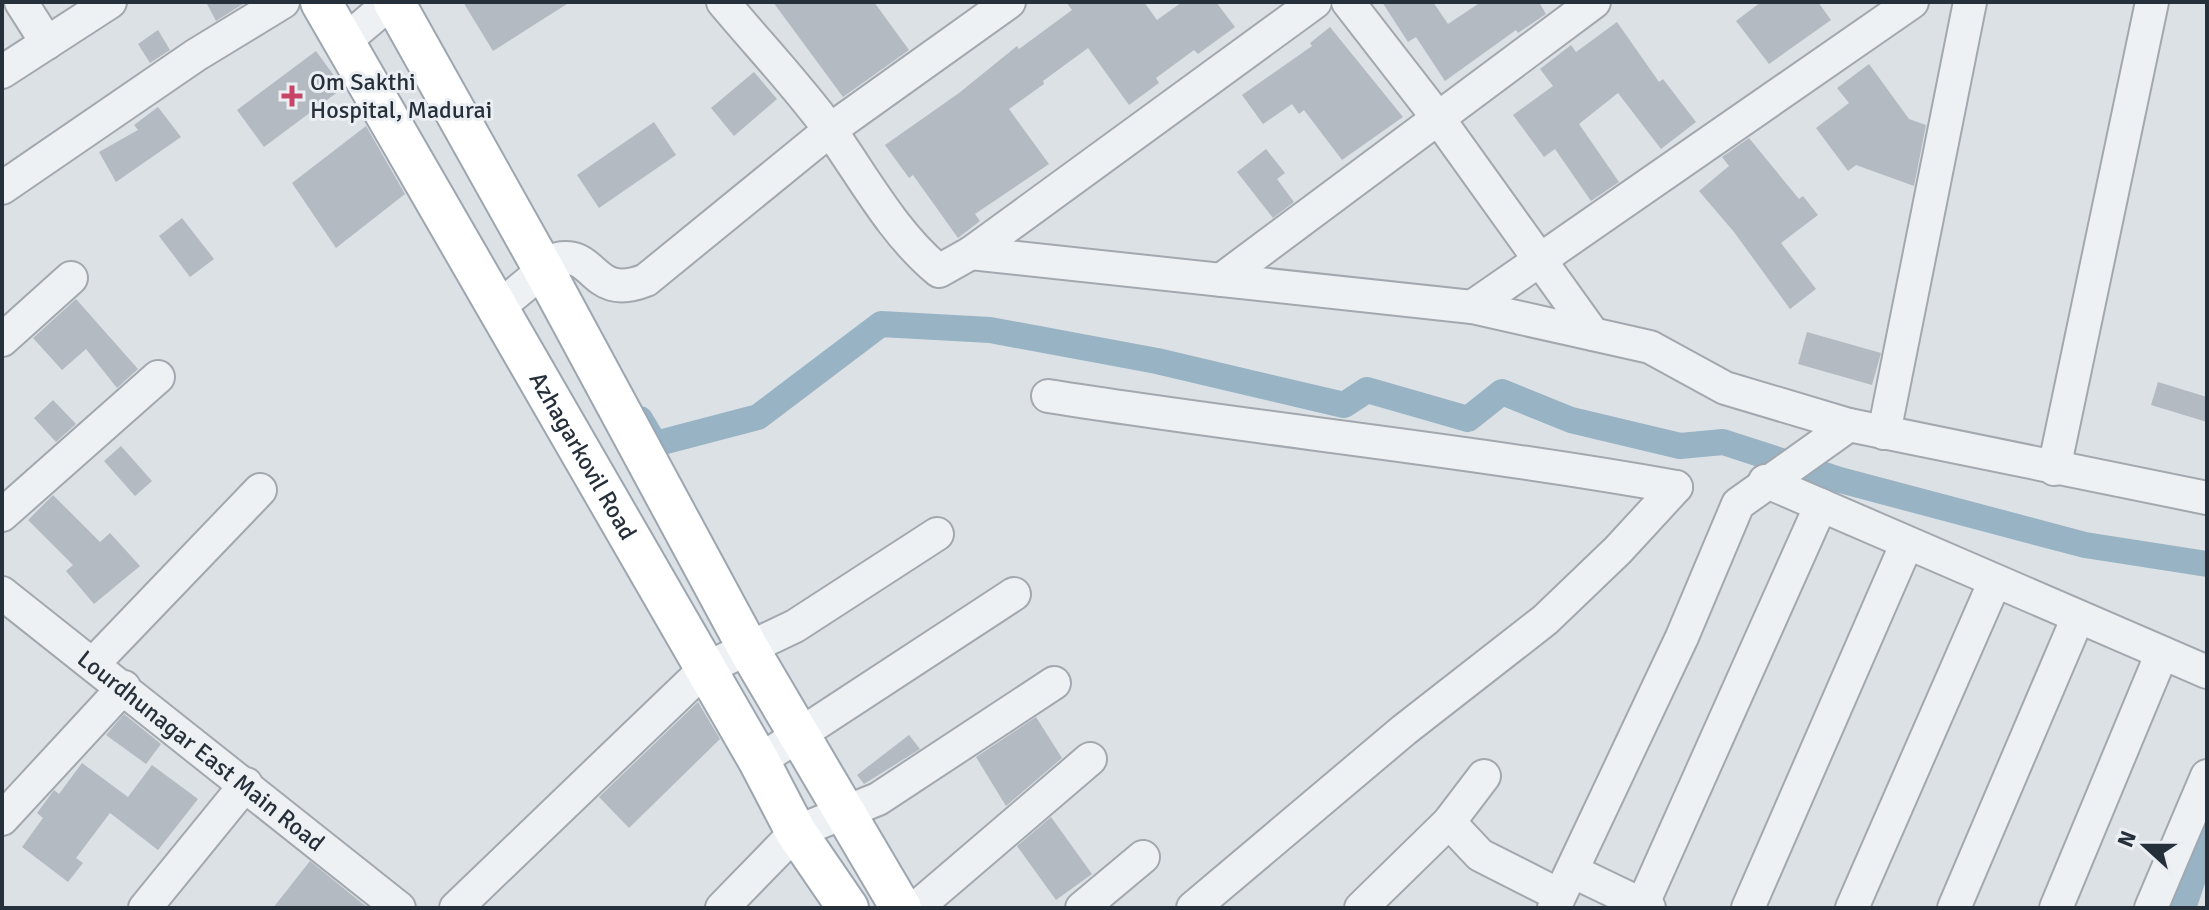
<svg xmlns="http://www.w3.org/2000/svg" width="2209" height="910" viewBox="0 0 2209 910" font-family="Signika,sans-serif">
	<rect width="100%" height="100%" fill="#dce1e5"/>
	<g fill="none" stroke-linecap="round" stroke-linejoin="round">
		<!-- canal -->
		<g stroke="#98b3c4" stroke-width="26">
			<path d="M 640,419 L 655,444 L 758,417 L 881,324 L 990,330 L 1157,361 L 1344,405 L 1367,390 L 1468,419 L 1502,392 L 1571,420 L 1680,446 L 1723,442 L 1840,480 L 2085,545 L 2207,564"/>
			<path d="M 2183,908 L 2207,837"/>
		</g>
	</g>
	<!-- building -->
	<g fill="#b3bac2">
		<path d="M 206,2 L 246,2 L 216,21 Z"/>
		<path d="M 463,2 L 570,2 L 493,51 Z"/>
		<path d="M 773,2 L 874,2 L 909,50 L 843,97 Z"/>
		<path d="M 1066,2 L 1144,2 L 1157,20 L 1182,2 L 1216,2 L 1235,27 L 1198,54 L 1194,50 L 1156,78 L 1159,83 L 1129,105 L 1088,48 L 1043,81 L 1044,84 L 1009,109 L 1049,164 L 975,214 L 980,221 L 958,238 L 913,175 L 909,178 L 885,145 L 959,93 L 1017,46 L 1019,49 L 1072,10 Z"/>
		<path d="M 1382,2 L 1433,2 L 1448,24 L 1481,2 L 1539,2 L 1546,14 L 1518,33 L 1516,30 L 1445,81 L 1416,37 L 1408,42 Z"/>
		<path d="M 1761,2 L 1818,2 L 1831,20 L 1769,64 L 1736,21 Z"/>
		<path d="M 1617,22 L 1659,82 L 1663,79 L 1696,122 L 1661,149 L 1618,93 L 1579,124 L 1619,182 L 1591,201 L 1555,149 L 1544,157 L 1513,115 L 1553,86 L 1540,69 L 1571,45 L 1576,52 Z"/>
		<path d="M 1330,27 L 1403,117 L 1342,160 L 1304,110 L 1299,114 L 1292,104 L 1263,124 L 1242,95 L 1312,46 L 1310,43 Z"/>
		<path d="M 158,30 L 170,50 L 150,63 L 138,44 Z"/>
		<path d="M 316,51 L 343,88 L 264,147 L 237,110 Z"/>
		<path d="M 1869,64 L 1909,119 L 1926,125 L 1914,186 L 1856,165 L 1848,171 L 1816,128 L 1849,103 L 1837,88 Z"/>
		<path d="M 754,72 L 777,99 L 734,136 L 711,108 Z"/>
		<path d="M 158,107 L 181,137 L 116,182 L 99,152 L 138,130 L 134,125 Z"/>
		<path d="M 654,122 L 676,155 L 599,208 L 577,175 Z"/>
		<path d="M 366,126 L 405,194 L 336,248 L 292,183 Z"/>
		<path d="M 1749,138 L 1799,199 L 1803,196 L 1818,215 L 1781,243 L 1816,289 L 1790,309 L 1734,232 L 1699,191 L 1729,166 L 1722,157 Z"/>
		<path d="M 1266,149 L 1285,173 L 1277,179 L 1294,202 L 1273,218 L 1237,172 Z"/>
		<path d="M 182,218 L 214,259 L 190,277 L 159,236 Z"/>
		<path d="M 76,299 L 138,369 L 117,388 L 86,349 L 62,370 L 33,338 Z"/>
		<path d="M 1807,332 L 1881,353 L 1872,385 L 1798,364 Z"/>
		<path d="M 2158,382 L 2207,397 L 2207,422 L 2151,405 Z"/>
		<path d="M 53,400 L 76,424 L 56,442 L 34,418 Z"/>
		<path d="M 121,446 L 152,481 L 135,496 L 104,461 Z"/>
		<path d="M 53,495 L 100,542 L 110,533 L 140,566 L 94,604 L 66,571 L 73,565 L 28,520 Z"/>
		<path d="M 698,702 L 720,739 L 629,828 L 599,797 Z"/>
		<path d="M 124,714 L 161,744 L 146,764 L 106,735 Z"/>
		<path d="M 1036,717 L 1062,758 L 1006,806 L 976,757 Z"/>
		<path d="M 909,735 L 920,749 L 864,784 L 857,775 Z"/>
		<path d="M 82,763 L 128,797 L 152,765 L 198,799 L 158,850 L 110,813 L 76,858 L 83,863 L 68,882 L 22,847 L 43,818 L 37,813 L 54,790 L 59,794 Z"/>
		<path d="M 1051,817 L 1092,874 L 1056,900 L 1017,846 Z"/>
		<path d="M 310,861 L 368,908 L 273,908 Z"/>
	</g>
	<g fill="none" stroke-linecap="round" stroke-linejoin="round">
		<!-- minor casing -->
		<g stroke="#a2a8af" stroke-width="36">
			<g id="minor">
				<path d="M 21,2 L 47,43"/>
				<path d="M 723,2 C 758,44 797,85 830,130 C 864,178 893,233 939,271 L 971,253"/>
				<path d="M 1315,2 L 971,253 L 1472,307 L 1650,347 L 1725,388 L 1849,425"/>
				<path d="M 1348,2 L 1438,118 L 1593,334"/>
				<path d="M 345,41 L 391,2"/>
				<path d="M 2,72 L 110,2"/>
				<path d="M 2,188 L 196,55 L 283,2"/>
				<path d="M 1221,280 L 1594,2"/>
				<path d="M 499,307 L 557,259 C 597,250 591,302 646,280 L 830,130 L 1009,2"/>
				<path d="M 1472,307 L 1912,2"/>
				<path d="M 2,340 L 71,278"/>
				<path d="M 1048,396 C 1257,429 1467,450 1676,487"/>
				<path d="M 1884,433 L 1970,2"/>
				<path d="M 2054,469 L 2152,2"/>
				<path d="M 1765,481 L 2207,672"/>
				<path d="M 2,515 L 158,377"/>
				<path id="s1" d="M 2,593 L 399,908"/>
				<path d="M 94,663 L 260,490"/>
				<path d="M 759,761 L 1014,594"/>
				<path d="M 2,819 L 124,687"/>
				<path d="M 1449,822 L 1480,855 L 1559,895"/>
				<path d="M 1572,871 L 1649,908"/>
				<path d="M 145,908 L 246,784"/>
				<path d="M 456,908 L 705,669 L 795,626 L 937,534"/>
				<path d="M 722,908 L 796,832 L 878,799 L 1054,683"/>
				<path d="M 916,908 L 1090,759"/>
				<path d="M 1082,908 L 1143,857"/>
				<path d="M 1193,908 L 1404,730 L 1545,620 L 1618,550 L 1676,487"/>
				<path d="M 1361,908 L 1449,822 L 1484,776"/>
				<path d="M 1554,908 L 1682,637 L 1738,504 L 1849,425 L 2207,498"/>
				<path d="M 1641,908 L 1821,505"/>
				<path d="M 1748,908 L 1907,543"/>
				<path d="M 1852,908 L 1995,581"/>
				<path d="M 1954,908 L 2078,617"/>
				<path d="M 2056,908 L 2162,653"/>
				<path d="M 2151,908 L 2207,776"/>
			</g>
		</g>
		<!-- major casing -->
		<g stroke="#9ca6b0" stroke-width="44">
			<g id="major">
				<path id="s2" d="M 321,2 L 759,761 L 796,832 L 848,908"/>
				<path d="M 394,2 L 544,270 L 748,648 L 901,908"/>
			</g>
		</g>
		<!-- minor -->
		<use href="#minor" stroke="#eef1f4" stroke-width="32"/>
		<!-- major -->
		<use href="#major" stroke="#fff" stroke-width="40"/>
	</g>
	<!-- markers -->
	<path fill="#c74467" stroke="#ebeff3" stroke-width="3" d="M288 84h8v8h8v8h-8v8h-8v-8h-8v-8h8z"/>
	<g text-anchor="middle" stroke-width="6" stroke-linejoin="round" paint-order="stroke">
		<!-- poi labels -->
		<g font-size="24" fill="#26303b" stroke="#ebeff3" text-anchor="start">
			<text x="310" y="90">Om Sakthi<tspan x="310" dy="28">Hospital, Madurai</tspan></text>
		</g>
		<!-- street labels -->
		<g font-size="24" fill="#26303b" stroke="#ebeff3">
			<text dy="8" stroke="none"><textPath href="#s2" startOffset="524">Azhagarkovil Road</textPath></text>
			<text dy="8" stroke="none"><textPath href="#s1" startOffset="254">Lourdhunagar East Main Road</textPath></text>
		</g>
	</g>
	<!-- border -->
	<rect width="2209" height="910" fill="none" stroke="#26303b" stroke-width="8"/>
	<!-- north arrow -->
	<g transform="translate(2145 846) rotate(291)" stroke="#ebeff3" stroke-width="6" paint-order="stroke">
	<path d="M0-6L14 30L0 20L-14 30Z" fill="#26303b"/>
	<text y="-12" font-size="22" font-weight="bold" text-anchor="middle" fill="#26303b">N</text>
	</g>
</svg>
